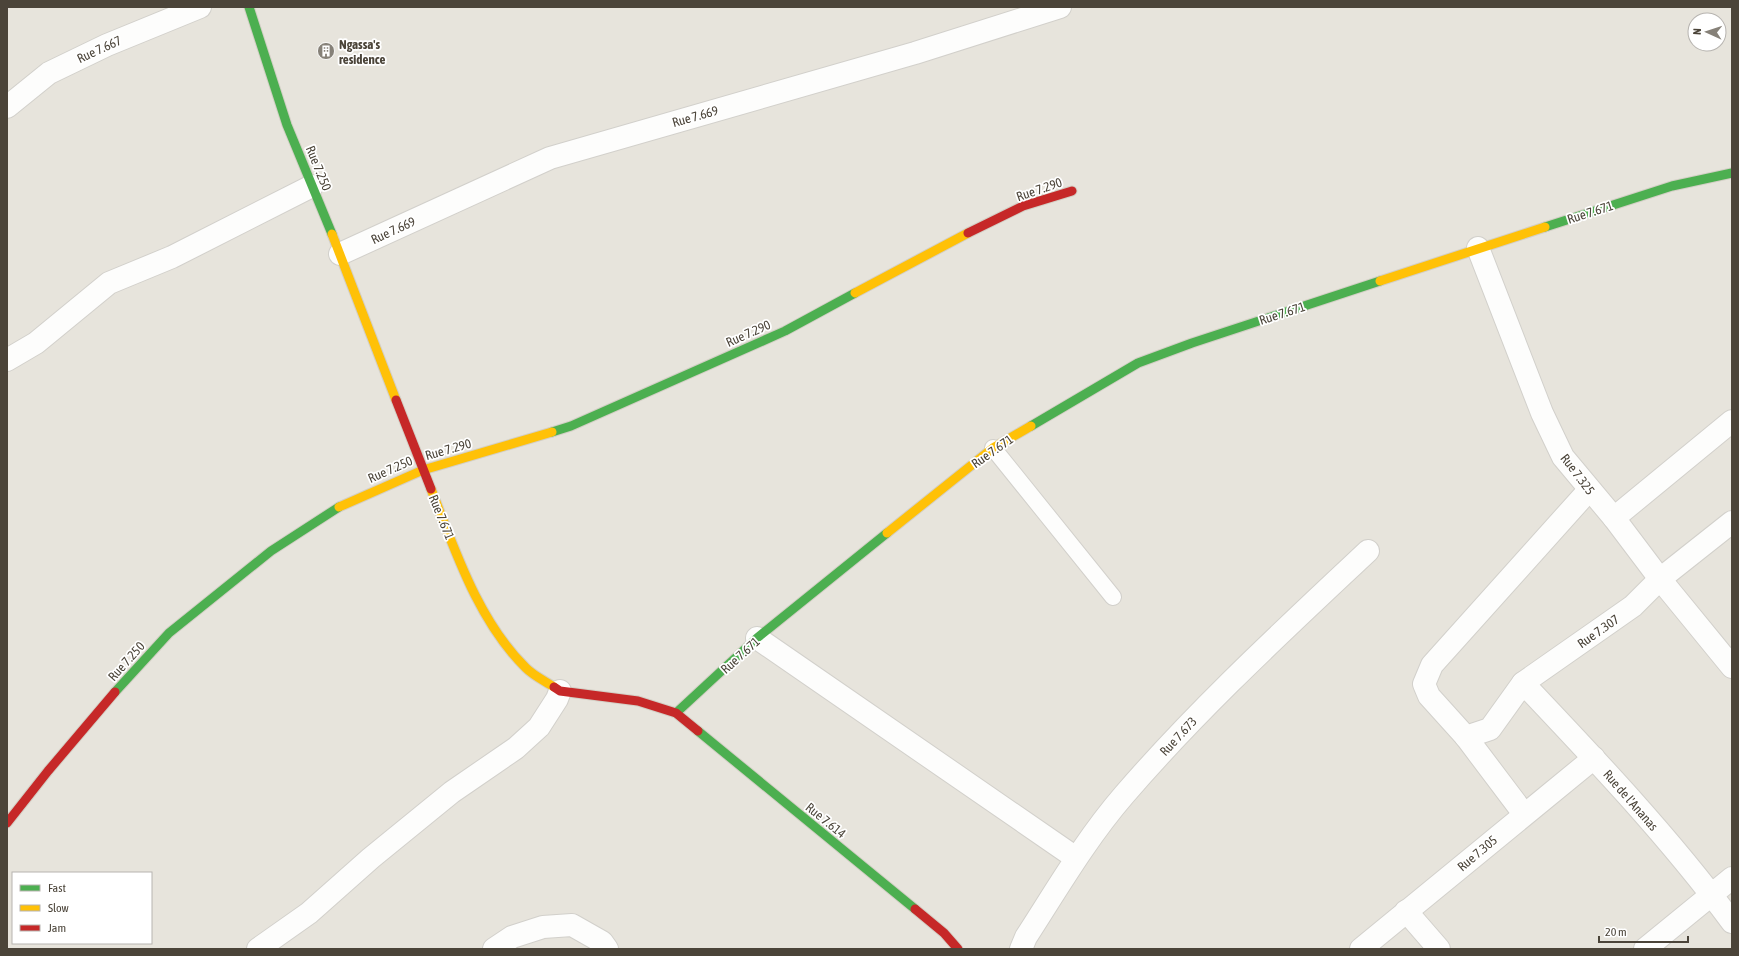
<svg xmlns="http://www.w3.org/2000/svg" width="1739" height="956" viewBox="0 0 1739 956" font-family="'Asap Condensed',sans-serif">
	<rect width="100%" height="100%" fill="#f4f2ee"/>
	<!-- residential -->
	<path fill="#e7e4dc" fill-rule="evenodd" d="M 7,7 L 1732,7 L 1732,949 L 7,949 ZM 1695,20 L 1719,20 L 1719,44 L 1695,44 ZM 13,873 L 151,873 L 151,943 L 13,943 Z"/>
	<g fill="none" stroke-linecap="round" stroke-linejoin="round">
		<!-- lane casing -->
		<g stroke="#d2d0cb" stroke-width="18">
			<path id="lane" d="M 993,448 L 1113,597"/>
		</g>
		<!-- street casing -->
		<g stroke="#d2d0cb" stroke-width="24">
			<g id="street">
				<path d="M 7,107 L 49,73 L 107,45 L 200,7"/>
				<path d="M 1478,248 L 1542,413 L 1563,457 L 1614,518 L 1660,579 L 1732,667"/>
				<path d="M 340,254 L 550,158 L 915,53 L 1060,7"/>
				<path d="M 7,360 L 36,343 L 109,283 L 172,257 L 312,186"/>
				<path d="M 1614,518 L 1732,421"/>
				<path d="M 757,638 L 1076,858"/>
				<path d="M 1523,683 C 1596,760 1669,837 1732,922"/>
				<path d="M 1466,737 L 1490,729 L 1523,683 L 1633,606 L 1660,579 L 1732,522"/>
				<path d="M 1524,814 L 1466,737 L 1429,696 L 1424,684 L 1432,665 L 1589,490"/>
				<path d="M 1406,911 L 1439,949"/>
				<path d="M 258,949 L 309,913 L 371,858 L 452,792 L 516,748 L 539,727 L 557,699 L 560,691"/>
				<path d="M 494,949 L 512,937 L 543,927 L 572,925 L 602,942 L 607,949"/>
				<path d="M 1021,949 L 1026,937 C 1057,889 1086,839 1124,795 C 1199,708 1284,630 1368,551"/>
				<path d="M 1361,949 L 1594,758"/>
				<path d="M 1645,949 L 1732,878"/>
			</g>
		</g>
		<!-- fast casing -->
		<g stroke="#d3cfc5" stroke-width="11">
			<g id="fast">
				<path d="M 249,7 L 287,125 L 332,234"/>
				<path d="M 1545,227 L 1672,186 L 1732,173"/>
				<path d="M 1031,426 L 1138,363 L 1192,343 L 1380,281"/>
				<path d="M 552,432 L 571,426 L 785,331 L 855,293"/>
				<path d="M 115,692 L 169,633 L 271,551 L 339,507"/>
				<path d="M 676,713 L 757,638 L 887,533"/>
				<path d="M 698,731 L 915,909"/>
			</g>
		</g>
		<!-- slow casing -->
		<g stroke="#d3cfc5" stroke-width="11">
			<g id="slow">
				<path d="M 332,234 L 396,400"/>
				<path d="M 1380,281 L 1545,227"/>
				<path d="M 855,293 L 968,233"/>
				<path d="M 431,489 C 455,550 478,621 526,668 C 534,676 545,681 554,687"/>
				<path d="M 339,507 L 423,470 L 552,432"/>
				<path d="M 887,533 L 993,448 L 1031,426"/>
			</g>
		</g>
		<!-- jam casing -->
		<g stroke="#d3cfc5" stroke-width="11">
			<g id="jam">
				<path d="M 968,233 L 1023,206 L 1072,191"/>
				<path d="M 396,400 L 431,489"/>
				<path d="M 554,687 L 560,691 L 638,701 L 676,713 L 698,731"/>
				<path d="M 7,823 L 48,771 L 115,692"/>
				<path d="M 915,909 L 944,933 L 958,949"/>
			</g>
		</g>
		<!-- lane -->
		<use href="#lane" stroke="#fdfdfc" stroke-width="16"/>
		<!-- street -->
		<use href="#street" stroke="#fdfdfc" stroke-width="22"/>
		<!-- fast -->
		<use href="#fast" stroke="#4caf50" stroke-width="9"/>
		<!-- slow -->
		<use href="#slow" stroke="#ffc107" stroke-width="9"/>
		<!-- jam -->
		<use href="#jam" stroke="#c62828" stroke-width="9"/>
	</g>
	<!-- icons -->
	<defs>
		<g id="building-disc" transform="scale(0.9)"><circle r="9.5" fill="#868178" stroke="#fff"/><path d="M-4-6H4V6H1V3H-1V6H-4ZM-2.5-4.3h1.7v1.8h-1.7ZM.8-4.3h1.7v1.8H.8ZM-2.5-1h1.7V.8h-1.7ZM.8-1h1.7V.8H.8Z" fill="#fff"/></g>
	</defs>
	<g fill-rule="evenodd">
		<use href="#building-disc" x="326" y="51"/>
	</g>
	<g text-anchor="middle" stroke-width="3.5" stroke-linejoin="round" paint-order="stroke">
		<!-- poi labels -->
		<g font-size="13" font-weight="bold" fill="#4b4439" stroke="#fff" text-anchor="start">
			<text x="339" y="49">Ngassa's<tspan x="339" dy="15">residence</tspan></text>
		</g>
		<!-- street labels -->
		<g font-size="13" fill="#4b4439" stroke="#fff">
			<text transform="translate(99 49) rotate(-25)" y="5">Rue 7.667</text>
			<text transform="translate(695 116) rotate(-16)" y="5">Rue 7.669</text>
			<text transform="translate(319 168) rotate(68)" y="5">Rue 7.250</text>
			<text transform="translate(1039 189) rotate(-19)" y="5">Rue 7.290</text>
			<text transform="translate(1590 212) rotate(-18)" y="5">Rue 7.671</text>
			<text transform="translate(393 230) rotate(-25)" y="5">Rue 7.669</text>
			<text transform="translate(1282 313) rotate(-18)" y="5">Rue 7.671</text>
			<text transform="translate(748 333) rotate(-24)" y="5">Rue 7.290</text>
			<text transform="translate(448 449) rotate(-16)" y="5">Rue 7.290</text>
			<text transform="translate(992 451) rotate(-35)" y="5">Rue 7.671</text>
			<text transform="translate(390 469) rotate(-24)" y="5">Rue 7.250</text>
			<text transform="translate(1578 474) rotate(53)" y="5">Rue 7.325</text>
			<text transform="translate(442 517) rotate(68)" y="5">Rue 7.671</text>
			<text transform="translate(1598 631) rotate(-35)" y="5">Rue 7.307</text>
			<text transform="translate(740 655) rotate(-42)" y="5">Rue 7.671</text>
			<text transform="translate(126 661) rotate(-48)" y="5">Rue 7.250</text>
			<text transform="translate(1178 736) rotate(-47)" y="5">Rue 7.673</text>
			<text transform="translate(1631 800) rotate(49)" y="5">Rue de l'Ananas</text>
			<text transform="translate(826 820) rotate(39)" y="5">Rue 7.614</text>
			<text transform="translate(1477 853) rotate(-40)" y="5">Rue 7.305</text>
		</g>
	</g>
	<!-- border -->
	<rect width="1739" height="956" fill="none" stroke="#4b4439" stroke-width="16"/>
	<!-- legend -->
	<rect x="12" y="872" width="140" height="72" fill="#ffffff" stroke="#b7b4b0"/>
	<rect x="20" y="885" width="20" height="6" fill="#4caf50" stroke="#b7b4b0"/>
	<text x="48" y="892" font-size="12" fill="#4b4439">Fast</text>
	<rect x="20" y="905" width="20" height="6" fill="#ffc107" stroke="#b7b4b0"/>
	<text x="48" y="912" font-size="12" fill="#4b4439">Slow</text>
	<rect x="20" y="925" width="20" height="6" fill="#c62828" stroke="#b7b4b0"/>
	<text x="48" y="932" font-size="12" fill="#4b4439">Jam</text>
	<!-- north arrow -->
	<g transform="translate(1707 32) rotate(273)"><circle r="19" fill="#ffffff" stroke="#b7b4b0"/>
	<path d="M0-3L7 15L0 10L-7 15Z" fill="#868178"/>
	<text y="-6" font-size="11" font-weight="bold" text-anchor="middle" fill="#4b4439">N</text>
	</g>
	<!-- scale -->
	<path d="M1599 936v6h89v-6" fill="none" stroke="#4b4439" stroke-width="2"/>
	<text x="1605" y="936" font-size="12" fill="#4b4439" stroke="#ffffff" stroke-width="3" paint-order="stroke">20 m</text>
</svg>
